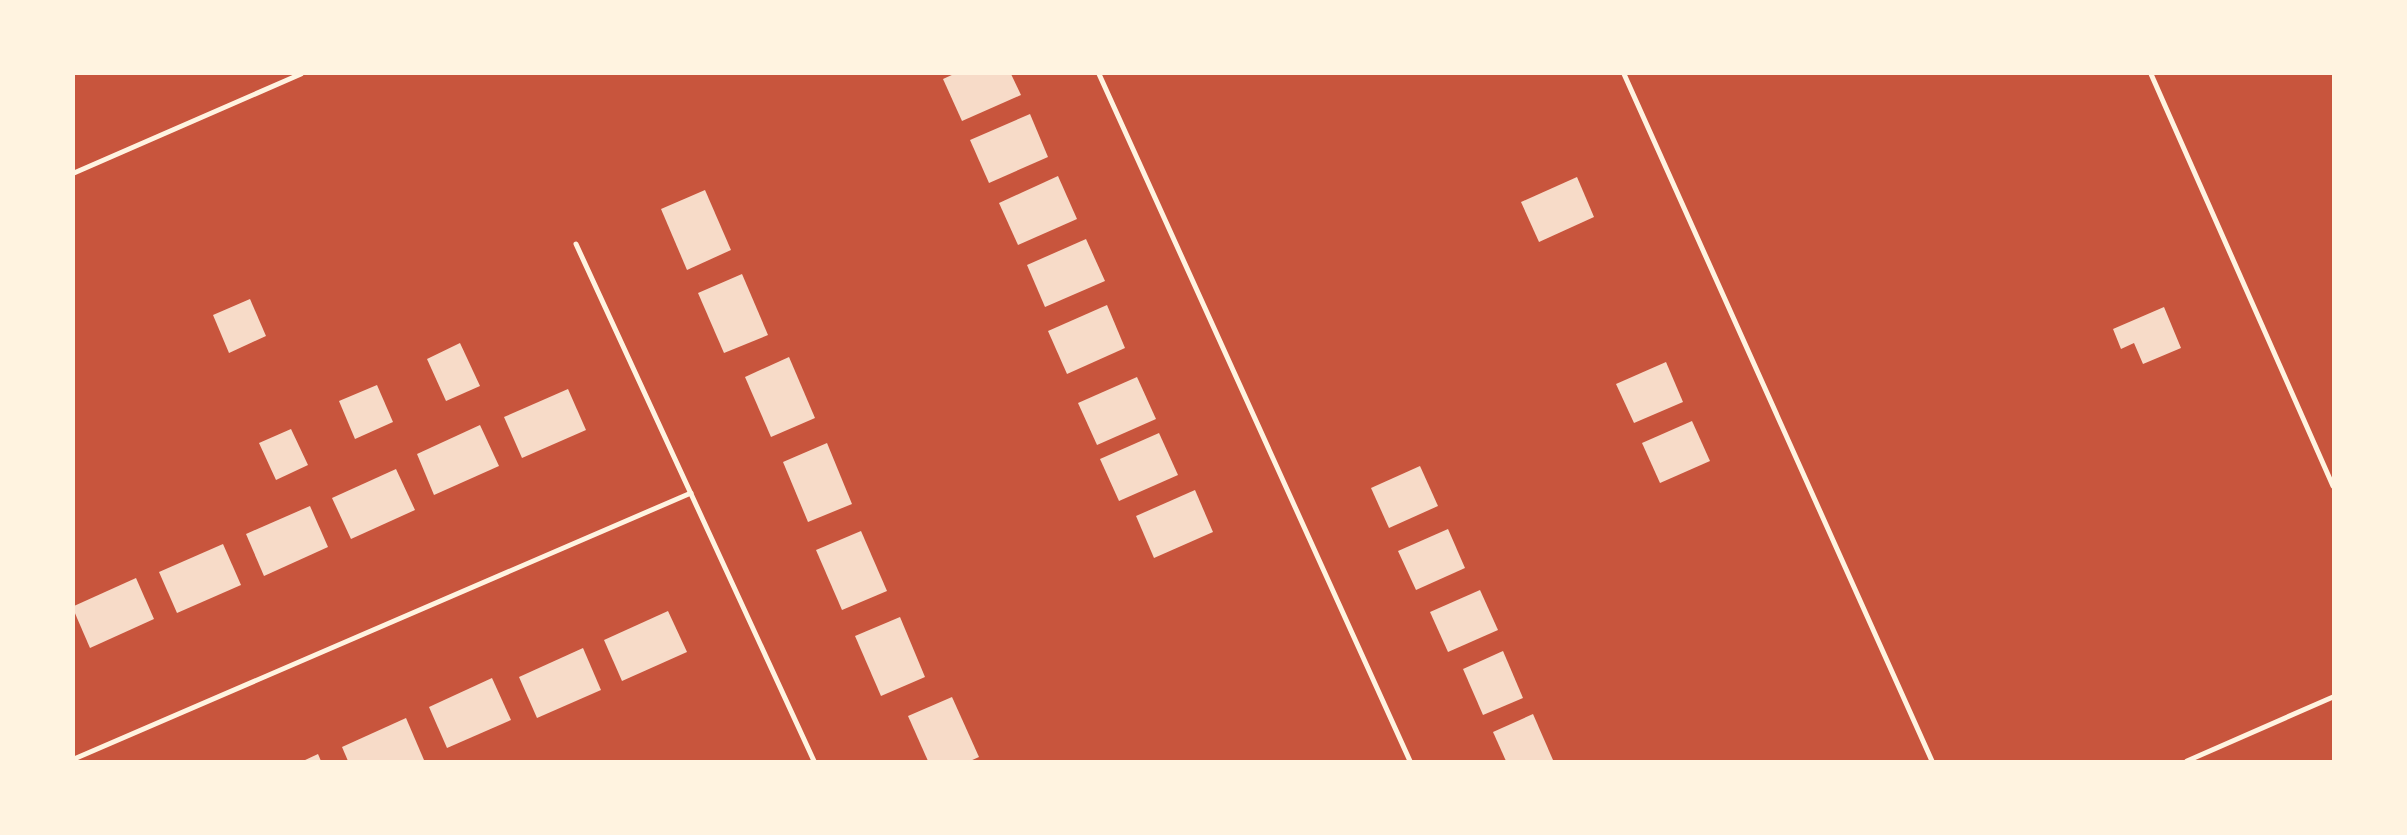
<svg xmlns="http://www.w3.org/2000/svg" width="2407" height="835" viewBox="0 0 2407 835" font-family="Literata,serif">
	<rect width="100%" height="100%" fill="#c8553d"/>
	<!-- building -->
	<g fill="#f7dbc8">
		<path d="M 954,74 L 1011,74 L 1021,95 L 962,121 L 943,79 Z"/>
		<path d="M 1030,114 L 1048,157 L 989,183 L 970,140 Z"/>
		<path d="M 1058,176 L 1077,219 L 1018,245 L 999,203 Z"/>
		<path d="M 1577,177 L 1594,217 L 1539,242 L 1521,202 Z"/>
		<path d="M 705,190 L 731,250 L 687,270 L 661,209 Z"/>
		<path d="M 1086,239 L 1105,281 L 1045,307 L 1027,265 Z"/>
		<path d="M 742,274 L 768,335 L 724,353 L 698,293 Z"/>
		<path d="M 250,299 L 266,336 L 229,353 L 213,315 Z"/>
		<path d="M 1107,305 L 1125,348 L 1067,374 L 1048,331 Z"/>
		<path d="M 2164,307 L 2181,348 L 2143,364 L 2134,343 L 2121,349 L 2113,329 Z"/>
		<path d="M 460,343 L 480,386 L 446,401 L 427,359 Z"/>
		<path d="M 789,357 L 815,418 L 771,437 L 745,377 Z"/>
		<path d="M 1666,362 L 1683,402 L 1634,423 L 1616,384 Z"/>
		<path d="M 1137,377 L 1156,419 L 1097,445 L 1078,403 Z"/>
		<path d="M 377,385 L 393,422 L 355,439 L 339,401 Z"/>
		<path d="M 568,389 L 586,430 L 522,458 L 504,417 Z"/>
		<path d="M 1692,421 L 1710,461 L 1660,483 L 1642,443 Z"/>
		<path d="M 480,425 L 499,466 L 434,495 L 417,454 Z"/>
		<path d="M 291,429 L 308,465 L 276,480 L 259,443 Z"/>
		<path d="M 1159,433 L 1178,475 L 1119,501 L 1100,459 Z"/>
		<path d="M 827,443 L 852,504 L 808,522 L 783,462 Z"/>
		<path d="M 1420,466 L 1438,506 L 1389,528 L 1371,488 Z"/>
		<path d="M 396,469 L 415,510 L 351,539 L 332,498 Z"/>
		<path d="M 1195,490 L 1213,532 L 1154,558 L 1136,516 Z"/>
		<path d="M 310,506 L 328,547 L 264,576 L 246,534 Z"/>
		<path d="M 1448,529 L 1465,568 L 1416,590 L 1398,551 Z"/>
		<path d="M 861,531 L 887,591 L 842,610 L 816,550 Z"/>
		<path d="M 223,544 L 241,585 L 177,613 L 159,572 Z"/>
		<path d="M 136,578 L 154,619 L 90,648 L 74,611 L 74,606 Z"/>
		<path d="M 1480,590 L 1498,630 L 1448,652 L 1430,612 Z"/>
		<path d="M 668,611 L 687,652 L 622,681 L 604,640 Z"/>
		<path d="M 900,617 L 925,677 L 881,696 L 855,636 Z"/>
		<path d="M 583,648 L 601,690 L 537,718 L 519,677 Z"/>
		<path d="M 1503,651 L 1523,698 L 1483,715 L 1463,669 Z"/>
		<path d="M 492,678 L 511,720 L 447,748 L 429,707 Z"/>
		<path d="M 952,697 L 979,757 L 970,761 L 928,761 L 908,716 Z"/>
		<path d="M 1533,714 L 1553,760 L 1506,761 L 1493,732 Z"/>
		<path d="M 406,718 L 424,760 L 348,761 L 342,747 Z"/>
		<path d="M 318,754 L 321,761 L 303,761 Z"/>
	</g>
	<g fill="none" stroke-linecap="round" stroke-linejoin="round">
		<!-- minor -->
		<g stroke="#fff3e0" stroke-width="5">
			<path d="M 1099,74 L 1410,761"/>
			<path d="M 1624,74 L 1932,761"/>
			<path d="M 2151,74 L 2333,486"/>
			<path d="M 74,173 L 301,74"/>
			<path d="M 576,244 L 814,761"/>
			<path d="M 74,759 L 691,493"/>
			<path d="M 2187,761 L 2333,697"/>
		</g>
	</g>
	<!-- border -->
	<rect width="2407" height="835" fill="none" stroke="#fff3e0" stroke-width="150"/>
</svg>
